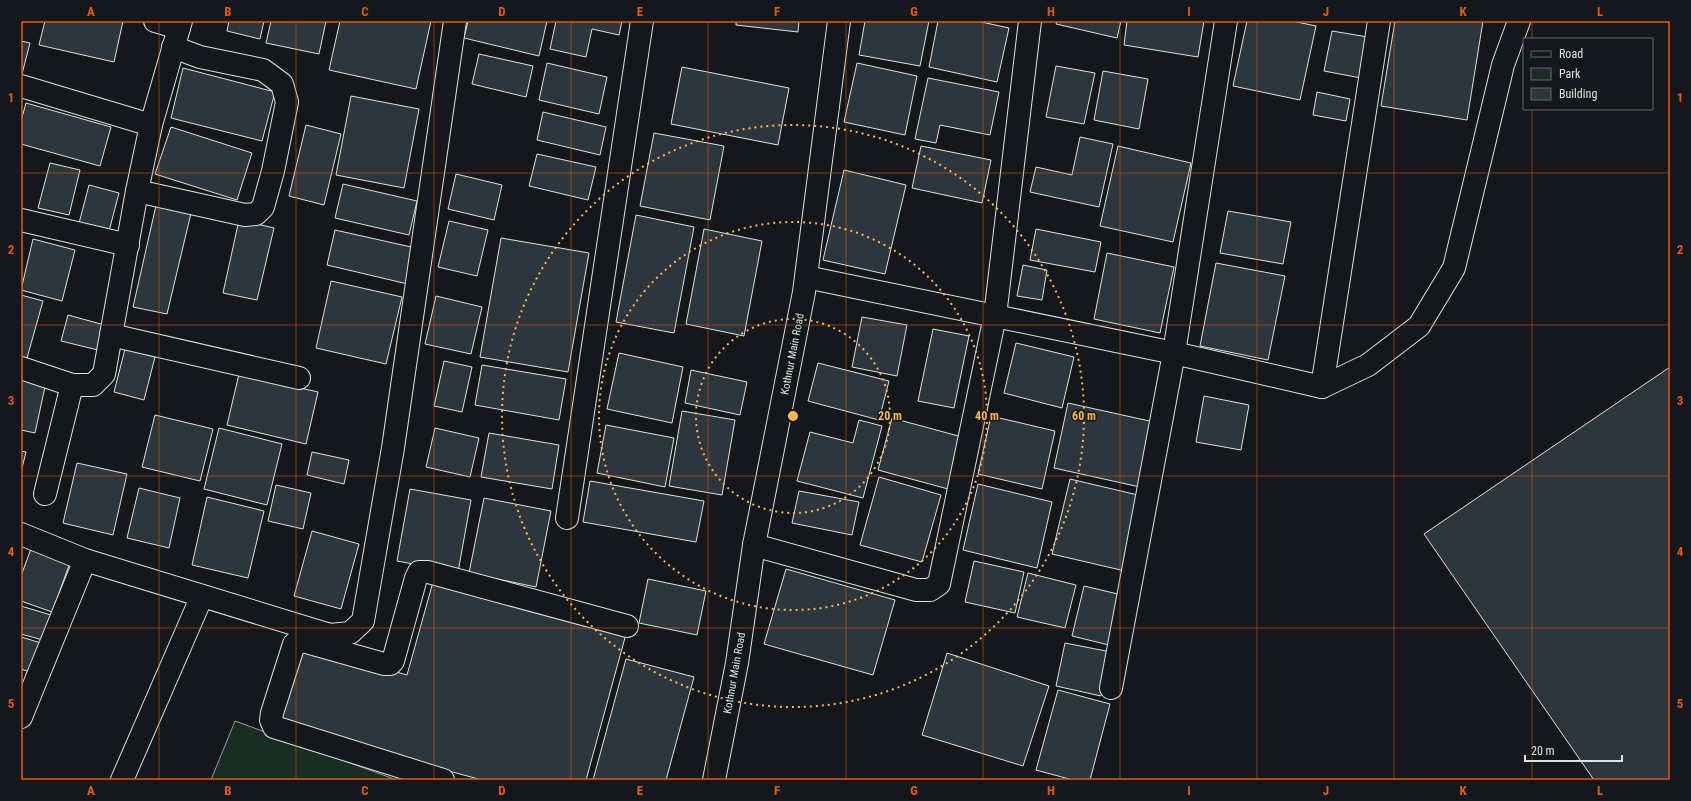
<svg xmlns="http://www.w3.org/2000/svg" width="1691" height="801" viewBox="0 0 1691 801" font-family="'Roboto Condensed',sans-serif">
	<rect width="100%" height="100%" fill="#14181c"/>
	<!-- green -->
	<path fill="#1a2d24" stroke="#939e99" d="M 235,721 L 397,780 L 211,780 Z"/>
	<!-- building -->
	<g fill="#2c363c" stroke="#d8e6dc">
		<path d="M 45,21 L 123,21 L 114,62 L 39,45 Z"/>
		<path d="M 229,21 L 264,21 L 260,39 L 227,31 Z"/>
		<path d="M 271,21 L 326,21 L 319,54 L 266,43 Z"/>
		<path d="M 340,21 L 431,21 L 416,89 L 329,70 Z"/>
		<path d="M 468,21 L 547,21 L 539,56 L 464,38 Z"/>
		<path d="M 556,21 L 622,21 L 619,35 L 592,29 L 586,57 L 550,49 Z"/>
		<path d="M 736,21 L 799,21 L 798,32 L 736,25 Z"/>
		<path d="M 865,21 L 929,21 L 920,66 L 859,55 Z"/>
		<path d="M 938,21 L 977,21 L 1009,28 L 997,82 L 929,67 Z"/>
		<path d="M 1057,21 L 1121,21 L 1117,38 L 1056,24 Z"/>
		<path d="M 1127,21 L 1204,21 L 1198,57 L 1124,45 Z"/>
		<path d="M 1247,21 L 1292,21 L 1316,26 L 1300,100 L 1233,86 Z"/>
		<path d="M 1395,21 L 1483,21 L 1467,120 L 1381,106 Z"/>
		<path d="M 1332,31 L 1368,37 L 1361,78 L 1324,71 Z"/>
		<path d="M 21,41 L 30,43 L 22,74 L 21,74 Z"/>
		<path d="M 479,54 L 533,66 L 526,97 L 472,84 Z"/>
		<path d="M 547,63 L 607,77 L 599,114 L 539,100 Z"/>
		<path d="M 857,63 L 917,76 L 905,135 L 844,122 Z"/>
		<path d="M 1056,66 L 1095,73 L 1084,124 L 1046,117 Z"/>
		<path d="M 682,67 L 789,88 L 778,145 L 671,124 Z"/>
		<path d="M 183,68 L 275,92 L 262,141 L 171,118 Z"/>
		<path d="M 1103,71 L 1148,79 L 1139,129 L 1094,120 Z"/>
		<path d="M 928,78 L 999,92 L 990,135 L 940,125 L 936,143 L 915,139 Z"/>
		<path d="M 1317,92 L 1350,99 L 1346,121 L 1313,115 Z"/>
		<path d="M 351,96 L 419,109 L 404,188 L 336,175 Z"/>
		<path d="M 26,103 L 111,127 L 100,166 L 21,144 L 21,121 Z"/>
		<path d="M 543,112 L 606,127 L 600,155 L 537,140 Z"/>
		<path d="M 306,125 L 341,134 L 324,205 L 289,196 Z"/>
		<path d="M 171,127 L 252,153 L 237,200 L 155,174 Z"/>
		<path d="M 654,133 L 724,146 L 710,220 L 640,206 Z"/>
		<path d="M 1080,137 L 1113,144 L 1099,207 L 1030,192 L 1036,167 L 1072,175 Z"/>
		<path d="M 921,146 L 991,160 L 982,203 L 912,188 Z"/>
		<path d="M 1118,146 L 1191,163 L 1173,242 L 1100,226 Z"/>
		<path d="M 537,154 L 596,167 L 588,200 L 529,186 Z"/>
		<path d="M 50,163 L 80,170 L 69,215 L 38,208 Z"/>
		<path d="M 844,170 L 906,185 L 885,274 L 823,260 Z"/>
		<path d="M 456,174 L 502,185 L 494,220 L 448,209 Z"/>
		<path d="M 343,184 L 417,201 L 409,235 L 335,218 Z"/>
		<path d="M 89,185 L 119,193 L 108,235 L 78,227 Z"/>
		<path d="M 157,201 L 192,209 L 167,314 L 133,307 Z"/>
		<path d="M 1228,211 L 1291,222 L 1283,264 L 1220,253 Z"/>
		<path d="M 636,215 L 694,227 L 674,333 L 616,322 Z"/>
		<path d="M 239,220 L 274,228 L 257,300 L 223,293 Z"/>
		<path d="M 449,221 L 488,230 L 477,276 L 438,267 Z"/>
		<path d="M 704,229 L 762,241 L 744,336 L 686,324 Z"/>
		<path d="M 1036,229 L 1101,242 L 1095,272 L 1030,260 Z"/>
		<path d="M 335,230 L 420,249 L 412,285 L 327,265 Z"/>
		<path d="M 501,238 L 589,253 L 568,372 L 480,357 Z"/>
		<path d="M 33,239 L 75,250 L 62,301 L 21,290 Z"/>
		<path d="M 1107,253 L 1174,267 L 1160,333 L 1094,319 Z"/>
		<path d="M 1216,263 L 1285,276 L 1268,360 L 1200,346 Z"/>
		<path d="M 1023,265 L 1047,270 L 1042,300 L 1017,296 Z"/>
		<path d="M 331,281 L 402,297 L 386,364 L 316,348 Z"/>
		<path d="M 21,295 L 43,301 L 27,358 L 21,357 Z"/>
		<path d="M 436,296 L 482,307 L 471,354 L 425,344 Z"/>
		<path d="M 68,315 L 108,326 L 102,351 L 61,341 Z"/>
		<path d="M 862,317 L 907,325 L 897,376 L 852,367 Z"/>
		<path d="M 933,329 L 969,336 L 954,408 L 918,401 Z"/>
		<path d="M 1016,343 L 1074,357 L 1062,408 L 1004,393 Z"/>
		<path d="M 125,349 L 155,357 L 144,400 L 114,392 Z"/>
		<path d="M 619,353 L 683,367 L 672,423 L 607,409 Z"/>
		<path d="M 444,361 L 472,367 L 462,412 L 434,406 Z"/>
		<path d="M 818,363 L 889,381 L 879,420 L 808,401 Z"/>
		<path d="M 482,365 L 566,379 L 559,420 L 475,405 Z"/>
		<path d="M 1670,367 L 1670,780 L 1594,780 L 1424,534 Z"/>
		<path d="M 691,370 L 747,382 L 740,415 L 685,403 Z"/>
		<path d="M 239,374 L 318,392 L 306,444 L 227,425 Z"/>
		<path d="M 21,376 L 46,382 L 35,433 L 21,430 Z"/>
		<path d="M 1204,396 L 1249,405 L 1241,450 L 1196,442 Z"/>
		<path d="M 1068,403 L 1154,422 L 1140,487 L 1054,468 Z"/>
		<path d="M 682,411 L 735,420 L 722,495 L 669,486 Z"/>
		<path d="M 155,415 L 213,429 L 200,481 L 142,467 Z"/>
		<path d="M 991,416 L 1055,431 L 1042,489 L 978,474 Z"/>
		<path d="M 892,418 L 962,437 L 948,489 L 878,470 Z"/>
		<path d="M 859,420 L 882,426 L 863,498 L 797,481 L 810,432 L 853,443 Z"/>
		<path d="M 606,425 L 674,438 L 665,487 L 597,473 Z"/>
		<path d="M 219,428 L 282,444 L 267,505 L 204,489 Z"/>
		<path d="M 435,428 L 479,438 L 470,477 L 426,467 Z"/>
		<path d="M 489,433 L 559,445 L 552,489 L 481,477 Z"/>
		<path d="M 21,451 L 26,452 L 21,472 Z"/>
		<path d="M 312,452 L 349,460 L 344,484 L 307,475 Z"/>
		<path d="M 77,463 L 127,474 L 113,535 L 63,523 Z"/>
		<path d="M 879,477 L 941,495 L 922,562 L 860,545 Z"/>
		<path d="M 1070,479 L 1142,496 L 1125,571 L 1052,554 Z"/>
		<path d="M 590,481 L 704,501 L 696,542 L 583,522 Z"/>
		<path d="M 978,484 L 1052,502 L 1037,568 L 963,550 Z"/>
		<path d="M 276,485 L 311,493 L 303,529 L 268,521 Z"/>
		<path d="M 139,488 L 180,498 L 169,548 L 127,538 Z"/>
		<path d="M 410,489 L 471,500 L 458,572 L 397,561 Z"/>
		<path d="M 799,491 L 859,502 L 852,535 L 792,523 Z"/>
		<path d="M 207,497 L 264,511 L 248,578 L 192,565 Z"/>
		<path d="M 484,498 L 551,511 L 536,587 L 469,573 Z"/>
		<path d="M 312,531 L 359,544 L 341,609 L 294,596 Z"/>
		<path d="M 32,546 L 71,560 L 52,612 L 21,601 L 21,576 Z"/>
		<path d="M 974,561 L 1024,572 L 1015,613 L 965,602 Z"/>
		<path d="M 786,569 L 895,600 L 873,675 L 764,644 Z"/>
		<path d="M 1028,573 L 1076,585 L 1065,628 L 1017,617 Z"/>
		<path d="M 648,579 L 706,591 L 697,635 L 639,623 Z"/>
		<path d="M 433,582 L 626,634 L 586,780 L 482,780 L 277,724 L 299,645 L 407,675 Z"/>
		<path d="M 1084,586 L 1122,595 L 1109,645 L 1072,636 Z"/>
		<path d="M 21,606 L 51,615 L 43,640 L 21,634 Z"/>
		<path d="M 21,637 L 41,643 L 33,673 L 21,669 Z"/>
		<path d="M 1065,643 L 1111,652 L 1101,696 L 1056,686 Z"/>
		<path d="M 947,653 L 1049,686 L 1023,766 L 922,735 Z"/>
		<path d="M 626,659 L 694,677 L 666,780 L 593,780 Z"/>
		<path d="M 1058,690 L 1110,704 L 1090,780 L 1073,780 L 1036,770 Z"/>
	</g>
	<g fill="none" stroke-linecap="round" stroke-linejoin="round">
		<!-- street casing -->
		<g stroke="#d8e6dc" stroke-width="24">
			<g id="street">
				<path d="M 155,21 L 179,28"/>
				<path d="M 21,86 L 151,125"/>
				<path d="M 137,191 L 245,215 L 256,214 L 263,207 L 273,171 L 287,102 L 282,84 L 263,70 L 200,57 L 173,47"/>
				<path d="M 21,220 L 128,245"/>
				<path d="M 806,277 L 1174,353 L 1322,387 L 1368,365 L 1419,326 L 1454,268 L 1503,65 L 1519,21"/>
				<path d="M 111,335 L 299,378"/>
				<path d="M 21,368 L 72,385 L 93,385 L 104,374 L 137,191 L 151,125 L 181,21"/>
				<path d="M 1322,387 L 1379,21"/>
				<path d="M 45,494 L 72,385"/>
				<path d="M 567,518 L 642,21"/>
				<path d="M 21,534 L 85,560 L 330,635 L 350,633 L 363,621 L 393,448 L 455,21"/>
				<path d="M 754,545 L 916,590 L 930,590 L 939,584 L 995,316 L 1030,21"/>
				<path d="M 1111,688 L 1174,353 L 1226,21"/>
				<path d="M 21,717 L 85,560"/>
				<path d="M 122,780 L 202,596"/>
				<path d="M 443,780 L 274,727 L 271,720 L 272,713 L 294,644 L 298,641 L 306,642 L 384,664 L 390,664 L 393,661 L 416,578 L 419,572 L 428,572 L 627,626"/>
			</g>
		</g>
		<!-- secondary casing -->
		<g stroke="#d8e6dc" stroke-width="24">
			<path id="secondary" d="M 714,780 L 737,663 L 754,545 L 804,292 L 839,21"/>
		</g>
		<!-- street -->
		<use href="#street" stroke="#14181c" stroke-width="22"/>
		<!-- secondary -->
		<use href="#secondary" stroke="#14181c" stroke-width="22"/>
	</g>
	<!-- grid -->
	<path fill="none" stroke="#e8590c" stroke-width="1" stroke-opacity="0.55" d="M 159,21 L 159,780M 296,21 L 296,780M 434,21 L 434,780M 571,21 L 571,780M 708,21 L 708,780M 846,21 L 846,780M 983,21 L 983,780M 1120,21 L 1120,780M 1257,21 L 1257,780M 1394,21 L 1394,780M 1532,21 L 1532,39M 1532,109 L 1532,780M 21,173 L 1670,173M 21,325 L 1670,325M 21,476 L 1670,476M 21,628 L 1670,628"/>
	<!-- distance rings -->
	<g fill="none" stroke="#ffb74d" stroke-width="2" stroke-dasharray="2 4">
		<circle cx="793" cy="416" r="97"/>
		<circle cx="793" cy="416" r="194"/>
		<circle cx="793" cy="416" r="291"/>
	</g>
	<g text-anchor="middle" stroke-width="3" stroke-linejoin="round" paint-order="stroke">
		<!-- street labels -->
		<g font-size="11" fill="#d8e6dc" stroke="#14181c">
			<text transform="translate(792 354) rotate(-79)" y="4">Kothnur Main Road</text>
			<text transform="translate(734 673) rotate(-80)" y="4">Kothnur Main Road</text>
		</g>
	</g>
	<circle cx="793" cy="416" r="6" fill="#ffb74d" stroke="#14181c" stroke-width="2"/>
	<g font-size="12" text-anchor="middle" font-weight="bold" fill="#ffb74d" stroke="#14181c" stroke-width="3" stroke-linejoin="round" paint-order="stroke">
		<text x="890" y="420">20 m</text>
		<text x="987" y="420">40 m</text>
		<text x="1084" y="420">60 m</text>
	</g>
	<!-- border -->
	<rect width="1691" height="801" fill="none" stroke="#14181c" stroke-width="44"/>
	<!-- legend -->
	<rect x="1523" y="38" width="130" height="72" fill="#14181c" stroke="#626a69"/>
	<rect x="1531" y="51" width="20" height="6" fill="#14181c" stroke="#626a69"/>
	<text x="1559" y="58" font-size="12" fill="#d8e6dc">Road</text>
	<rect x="1531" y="68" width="20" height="12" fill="#1a2d24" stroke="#626a69"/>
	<text x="1559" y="78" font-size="12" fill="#d8e6dc">Park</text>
	<rect x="1531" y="88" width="20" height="12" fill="#2c363c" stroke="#626a69"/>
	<text x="1559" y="98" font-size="12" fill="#d8e6dc">Building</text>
	<!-- scale -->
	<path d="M1525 755v6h97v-6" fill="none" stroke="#d8e6dc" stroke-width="2"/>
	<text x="1531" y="755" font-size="12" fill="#d8e6dc" stroke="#14181c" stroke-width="3" paint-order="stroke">20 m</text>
	<rect x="22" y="22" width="1647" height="757" fill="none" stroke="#e8590c" stroke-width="1.5"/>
	<g font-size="13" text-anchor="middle" font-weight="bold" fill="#e8590c">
		<text x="91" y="16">A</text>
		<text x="228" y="16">B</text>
		<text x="365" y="16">C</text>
		<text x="502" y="16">D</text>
		<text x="640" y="16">E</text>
		<text x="777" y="16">F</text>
		<text x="914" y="16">G</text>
		<text x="1051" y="16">H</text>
		<text x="1189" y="16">I</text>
		<text x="1326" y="16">J</text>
		<text x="1463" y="16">K</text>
		<text x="1600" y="16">L</text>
		<text x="11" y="102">1</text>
		<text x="1680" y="102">1</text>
		<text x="11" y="254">2</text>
		<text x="1680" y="254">2</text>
		<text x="11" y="405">3</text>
		<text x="1680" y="405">3</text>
		<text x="11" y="556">4</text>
		<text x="1680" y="556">4</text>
		<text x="11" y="708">5</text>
		<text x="1680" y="708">5</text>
		<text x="91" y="795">A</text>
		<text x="228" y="795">B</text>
		<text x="365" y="795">C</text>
		<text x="502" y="795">D</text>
		<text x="640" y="795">E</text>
		<text x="777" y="795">F</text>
		<text x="914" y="795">G</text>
		<text x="1051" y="795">H</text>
		<text x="1189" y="795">I</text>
		<text x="1326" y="795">J</text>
		<text x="1463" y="795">K</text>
		<text x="1600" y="795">L</text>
	</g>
</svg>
